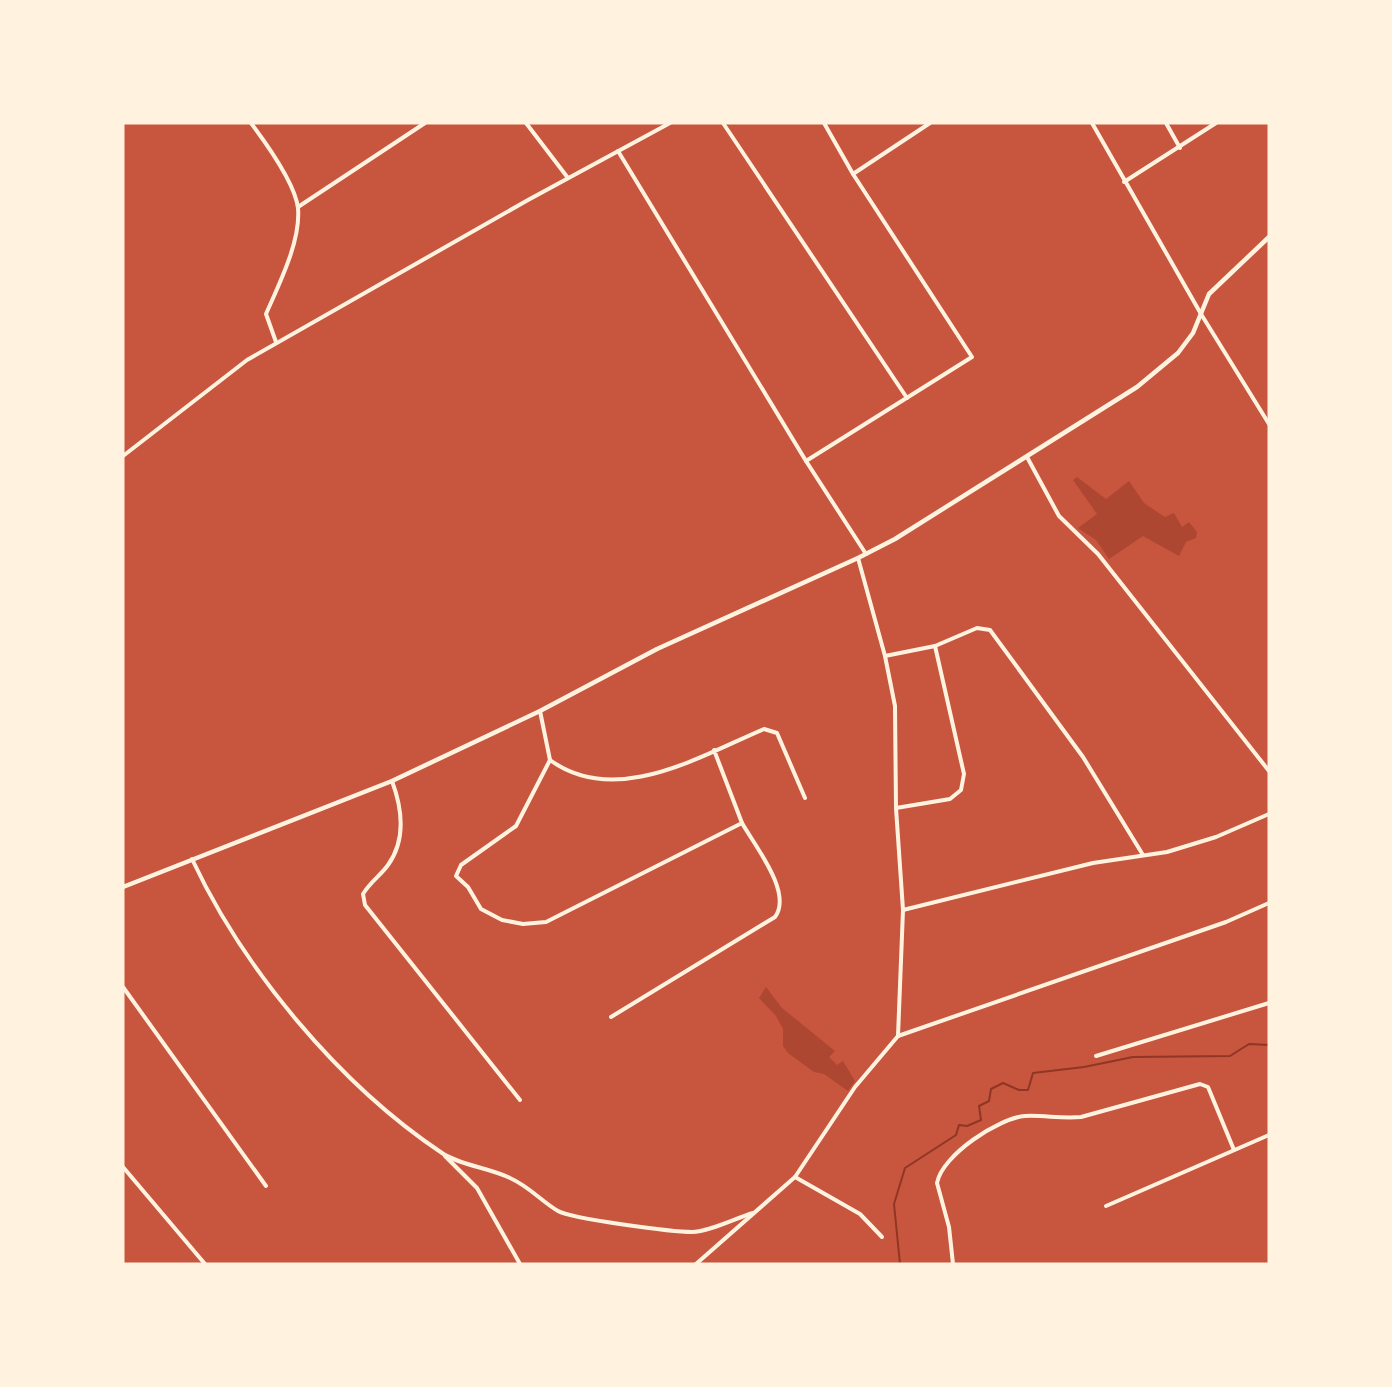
<svg xmlns="http://www.w3.org/2000/svg" width="1392" height="1387" viewBox="0 0 1392 1387" font-family="Montserrat,sans-serif">
	<rect width="100%" height="100%" fill="#c8553d"/>
	<!-- green -->
	<g fill="#ae4732">
		<path d="M 1077,477 L 1106,499 L 1129,481 L 1144,503 L 1165,517 L 1174,513 L 1182,527 L 1189,522 L 1197,532 L 1196,538 L 1186,542 L 1179,556 L 1143,536 L 1109,559 L 1096,540 L 1078,528 L 1097,514 L 1073,480 Z"/>
		<path d="M 766,987 L 782,1008 L 835,1051 L 829,1057 L 837,1065 L 843,1061 L 855,1081 L 848,1091 L 824,1074 L 814,1072 L 788,1053 L 783,1046 L 783,1029 L 776,1016 L 759,998 Z"/>
	</g>
	<g fill="none" stroke-linecap="round" stroke-linejoin="round">
		<!-- stream -->
		<path stroke="#8f3625" stroke-width="2" d="M 900,1264 L 894,1204 L 905,1168 L 956,1135 L 959,1125 L 967,1126 L 981,1120 L 979,1106 L 989,1101 L 991,1089 L 1003,1083 L 1019,1090 L 1028,1090 L 1033,1073 L 1084,1067 L 1133,1057 L 1230,1056 L 1249,1044 L 1269,1045"/>
		<!-- minor -->
		<g stroke="#fff3e0" stroke-width="4">
			<path d="M 251,123 C 266,143 295,183 298,208 C 301,241 279,284 266,314 L 276,342"/>
			<path d="M 526,123 L 568,178"/>
			<path d="M 723,123 L 907,398"/>
			<path d="M 1092,123 L 1201,314 L 1269,424"/>
			<path d="M 1166,123 L 1180,148"/>
			<path d="M 618,151 L 806,461 L 866,554"/>
			<path d="M 853,174 L 930,123"/>
			<path d="M 1124,182 L 1216,123"/>
			<path d="M 298,207 L 425,123"/>
			<path d="M 123,456 L 247,360 L 528,200 L 670,123"/>
			<path d="M 1027,457 L 1059,516 L 1098,554 L 1269,771"/>
			<path d="M 806,461 L 972,357 L 853,174 L 824,123"/>
			<path d="M 858,558 L 885,656 L 895,706 L 896,808 L 903,910 L 898,1036"/>
			<path d="M 885,656 L 935,646 L 977,628 L 990,630 L 1083,757 L 1143,855"/>
			<path d="M 540,711 L 550,760"/>
			<path d="M 714,750 L 742,823 L 546,922 L 523,924 L 502,920 L 481,909 L 468,887 L 456,876 L 461,865 L 516,826 L 550,760 C 616,808 700,756 764,729 L 777,733 L 805,798"/>
			<path d="M 392,781 C 402,808 406,840 388,865 C 381,875 370,882 363,894 L 365,905 L 520,1100"/>
			<path d="M 896,808 L 950,799 L 961,790 L 964,774 L 935,646"/>
			<path d="M 192,859 C 244,970 340,1085 442,1153 C 459,1165 490,1168 510,1178 C 530,1187 541,1201 558,1211 C 572,1219 673,1232 692,1232 C 709,1232 736,1218 753,1213"/>
			<path d="M 903,910 L 1093,863 L 1167,852 L 1216,837 L 1269,814"/>
			<path d="M 123,987 L 266,1186"/>
			<path d="M 611,1017 L 775,917 C 793,893 755,846 742,823"/>
			<path d="M 898,1036 L 1226,922 L 1269,903"/>
			<path d="M 1096,1056 L 1269,1003"/>
			<path d="M 445,1156 L 477,1188 L 520,1264"/>
			<path d="M 123,1167 L 205,1264"/>
			<path d="M 795,1177 L 860,1214 L 882,1237"/>
			<path d="M 1106,1206 L 1269,1135"/>
			<path d="M 696,1264 L 795,1177 L 855,1087 L 898,1036"/>
			<path d="M 953,1264 L 949,1227 L 937,1183 C 942,1155 999,1118 1025,1116 C 1044,1115 1062,1119 1081,1117 L 1200,1084 L 1208,1087 L 1234,1150"/>
		</g>
		<!-- tertiary -->
		<path stroke="#fff3e0" stroke-width="4.5" d="M 123,887 L 392,781 L 540,711 L 657,649 L 858,558 L 895,539 L 1137,387 L 1178,353 L 1193,333 L 1209,294 L 1269,237"/>
	</g>
	<!-- border -->
	<rect width="1392" height="1387" fill="none" stroke="#fff3e0" stroke-width="249"/>
</svg>
